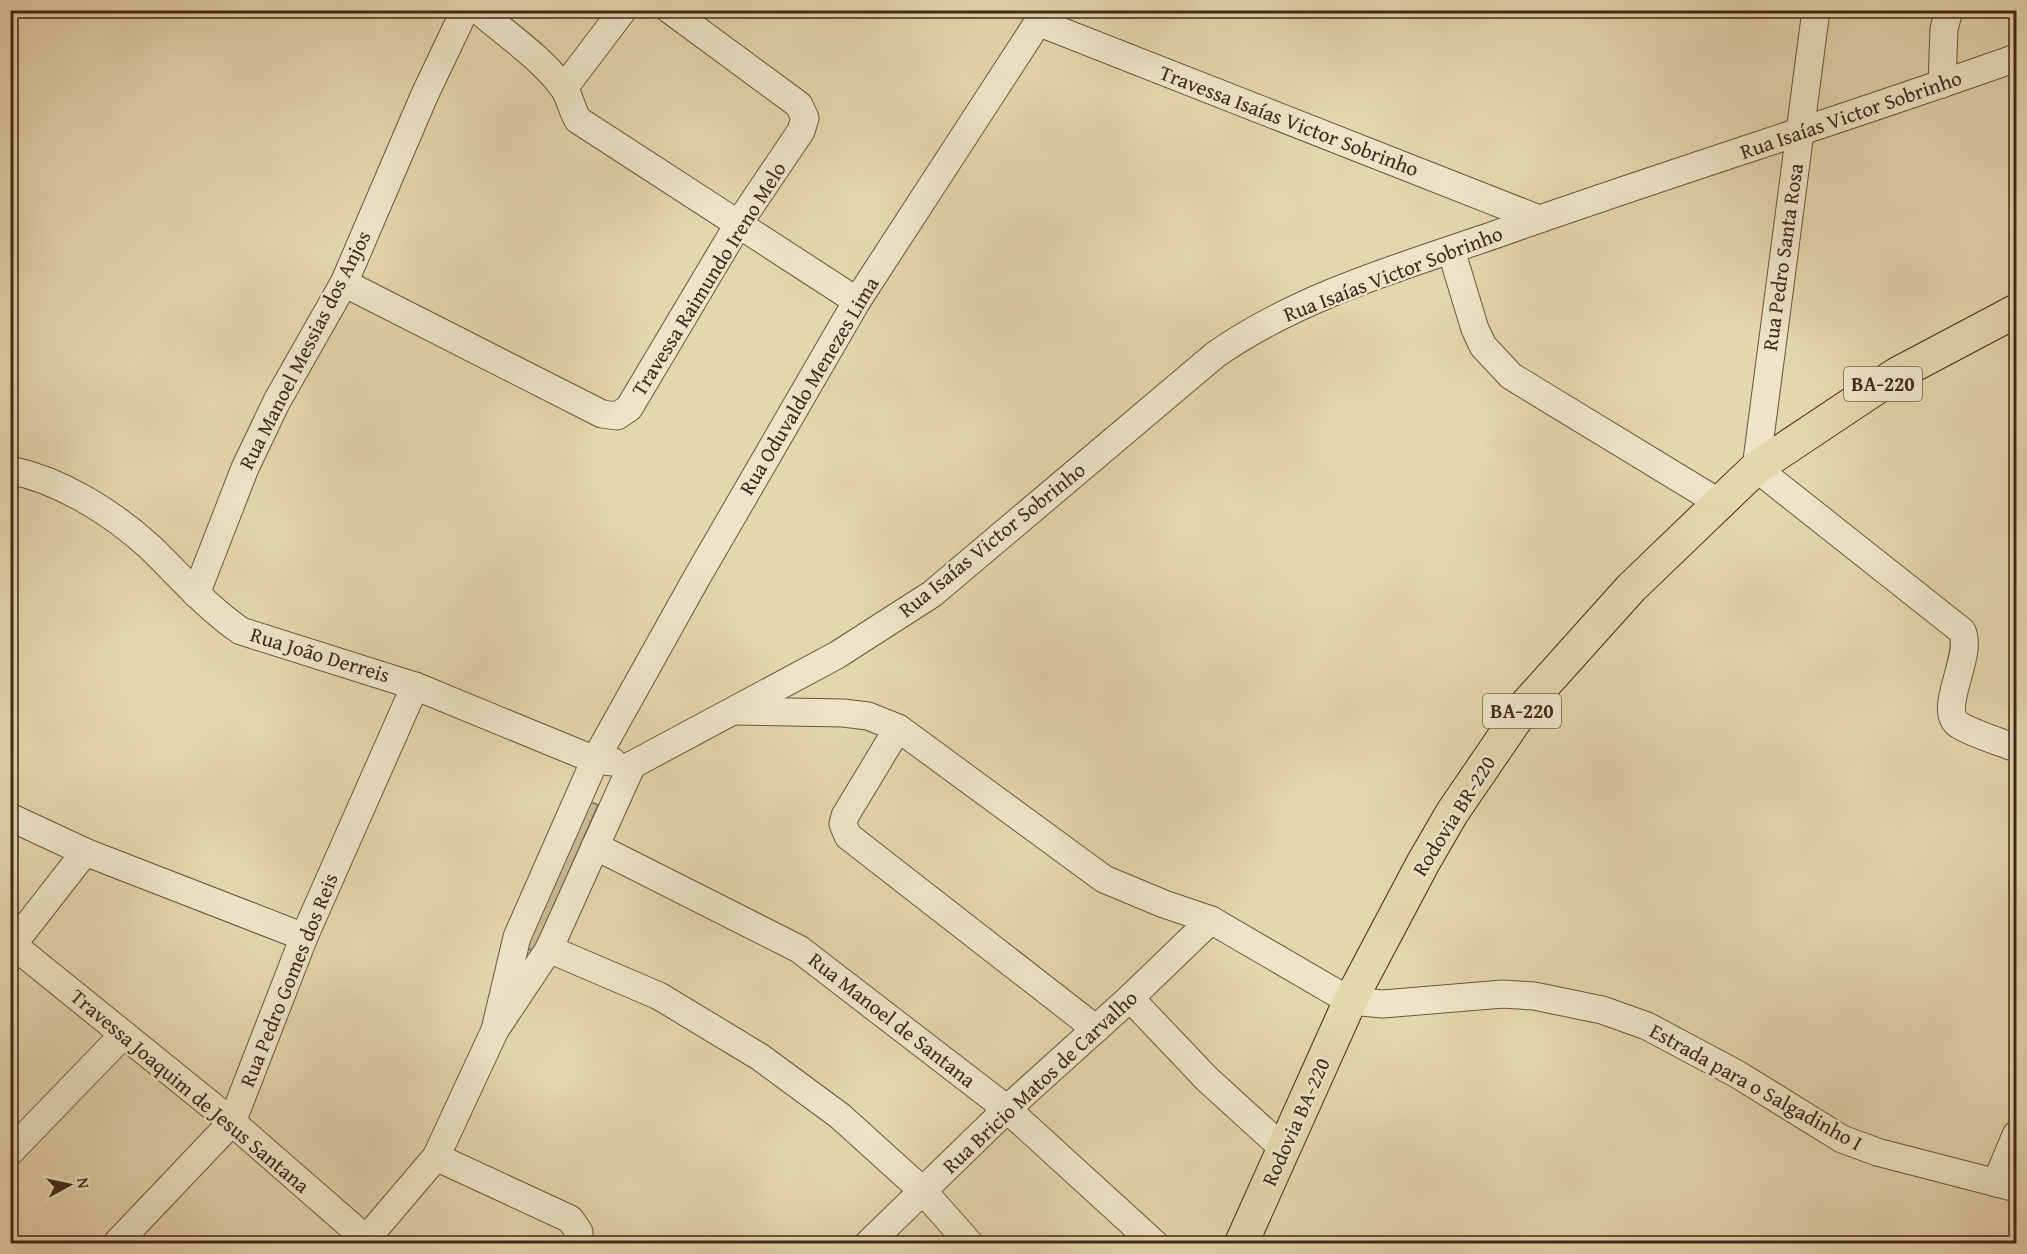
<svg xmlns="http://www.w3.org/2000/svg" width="2027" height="1254" viewBox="0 0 2027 1254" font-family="'Gentium Book Plus',serif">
	<rect width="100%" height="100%" fill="#e5d6ab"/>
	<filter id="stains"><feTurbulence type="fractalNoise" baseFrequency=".00333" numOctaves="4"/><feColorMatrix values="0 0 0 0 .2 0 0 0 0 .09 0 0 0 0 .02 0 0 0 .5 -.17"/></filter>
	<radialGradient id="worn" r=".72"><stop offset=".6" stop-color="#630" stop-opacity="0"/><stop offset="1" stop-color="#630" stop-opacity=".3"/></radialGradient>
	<!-- green -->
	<path fill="#c9b993" stroke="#847158" stroke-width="1.5" d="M 586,800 L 598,805 L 534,952 L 522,946 Z"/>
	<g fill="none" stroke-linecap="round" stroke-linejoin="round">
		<!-- minor casing -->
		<g stroke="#695440" stroke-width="29">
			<g id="minor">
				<path d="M 478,10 C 506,34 540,57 562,86 C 570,95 571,109 578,120 L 857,301"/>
				<path d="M 1816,10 L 1756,468 L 1962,631 C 1974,656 1936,710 1959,725 C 1976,735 1998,741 2016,748"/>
				<path d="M 1040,23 L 1539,219"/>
				<path d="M 1942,84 L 1944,29 L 1949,10"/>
				<path d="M 564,88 L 623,10"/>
				<path d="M 1451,250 L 1475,329 L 1483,346 L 1511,376 L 1718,502"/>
				<path d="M 344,283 L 602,414 L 617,416 L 629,408 L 739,223 L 801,131 L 805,118 L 799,105 L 670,10"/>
				<path d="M 10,470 C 62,481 111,512 150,547 C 180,576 206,607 241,631 L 415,686 L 595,760 L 613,762"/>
				<path d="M 196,594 L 245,468 L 277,401 L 344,283 L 425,94 L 465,10"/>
				<path d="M 735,711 L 843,713 L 868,716 L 898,728 L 1104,879 L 1164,904 L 1211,920 L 1350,1001 L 1383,1004 L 1503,994 L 1534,996 L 1602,1010 L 1647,1026 L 1737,1074 L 1842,1139 L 1877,1152 L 2016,1188"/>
				<path d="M 898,728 L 845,816 L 843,824 L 848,836 L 1096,1029"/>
				<path d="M 632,765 L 837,655 L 932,594 L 1215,355 C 1299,296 1401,267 1497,234 C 1669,173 1844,119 2016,58"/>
				<path d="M 10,817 L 85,852 L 304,937"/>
				<path d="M 595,846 L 799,949 L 1007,1109 L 1155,1244"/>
				<path d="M 13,945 L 232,1122 L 366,1239"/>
				<path d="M 10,948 L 85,852"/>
				<path d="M 549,949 L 659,996 L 760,1057 L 840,1116 L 924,1192 L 970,1244"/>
				<path d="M 1130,998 L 1207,1079 L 1285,1150"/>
				<path d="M 495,1030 L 517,937 L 595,760 L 696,579 L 857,301 L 1046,10"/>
				<path d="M 10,1152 L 123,1035"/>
				<path d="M 436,1157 L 570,1219 L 579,1232 L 579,1244"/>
				<path d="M 1996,1183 L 2016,1135"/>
				<path d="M 116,1244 L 232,1122 L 304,937 L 415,686"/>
				<path d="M 362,1244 L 436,1157 L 495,1030 L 549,949 L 632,765"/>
				<path d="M 868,1244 L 1007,1109 L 1130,998 L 1211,920"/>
			</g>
		</g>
		<!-- major casing -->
		<g stroke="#40291c" stroke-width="35">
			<path id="major" d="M 1241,1244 L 1350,1001 L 1423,863 L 1452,813 L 1525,706 L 1631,588 L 1756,468 L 1897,374 L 2016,311"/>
		</g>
		<!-- minor -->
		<use href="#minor" stroke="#eee4c8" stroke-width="27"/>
		<!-- major -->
		<use href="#major" stroke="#e5d6ab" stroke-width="33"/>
	</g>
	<g text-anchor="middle" stroke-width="5" stroke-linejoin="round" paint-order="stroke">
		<!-- shield labels -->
		<g fill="#eee4c8" stroke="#746150" stroke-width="1.5">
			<rect x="1844" y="367" width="78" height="34" rx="4.5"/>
			<rect x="1483" y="694" width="78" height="34" rx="4.5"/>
		</g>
		<g font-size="20" font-weight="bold" fill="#40291c">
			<text x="1883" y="391">BA-220</text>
			<text x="1522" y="718">BA-220</text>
		</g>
		<!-- street labels -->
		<g font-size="21" fill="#40291c" stroke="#eee4c8">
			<text transform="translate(1851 115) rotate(-19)" y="7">Rua Isaías Victor Sobrinho</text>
			<text transform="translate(1289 121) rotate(21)" y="7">Travessa Isaías Victor Sobrinho</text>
			<text transform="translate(1783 257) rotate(-82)" y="7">Rua Pedro Santa Rosa</text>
			<text transform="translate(1393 274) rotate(-21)" y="7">Rua Isaías Victor Sobrinho</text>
			<text transform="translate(709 279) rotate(-58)" y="7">Travessa Raimundo Ireno Melo</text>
			<text transform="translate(305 350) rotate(-63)" y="7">Rua Manoel Messias dos Anjos</text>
			<text transform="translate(809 386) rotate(-59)" y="7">Rua Oduvaldo Menezes Lima</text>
			<text transform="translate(992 540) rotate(-39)" y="7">Rua Isaías Victor Sobrinho</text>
			<text transform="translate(320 655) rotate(17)" y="7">Rua João Derreis</text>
			<text transform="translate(1454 816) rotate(-58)" y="7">Rodovia BR-220</text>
			<text transform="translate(289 980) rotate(-68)" y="7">Rua Pedro Gomes dos Reis</text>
			<text transform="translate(892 1020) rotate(38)" y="7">Rua Manoel de Santana</text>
			<text transform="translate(1040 1082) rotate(-43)" y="7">Rua Bricio Matos de Carvalho</text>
			<text transform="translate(1756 1087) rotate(29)" y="7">Estrada para o Salgadinho I</text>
			<text transform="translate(190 1091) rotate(40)" y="7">Travessa Joaquim de Jesus Santana</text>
			<text transform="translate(1296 1122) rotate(-66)" y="7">Rodovia BA-220</text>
		</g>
	</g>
	<!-- margin -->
	<rect width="2027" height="1254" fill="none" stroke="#e5d6ab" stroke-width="36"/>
	<rect x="12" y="12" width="2003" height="1230" fill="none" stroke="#40291c" stroke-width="3"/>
	<rect x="18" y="18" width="1991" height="1218" fill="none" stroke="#40291c" stroke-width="1.5"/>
	<!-- north arrow -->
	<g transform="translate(69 1185) rotate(82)" stroke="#eee4c8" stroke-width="4.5" paint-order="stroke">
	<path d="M0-4.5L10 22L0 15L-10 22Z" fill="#40291c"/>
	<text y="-9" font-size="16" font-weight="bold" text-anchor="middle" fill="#40291c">N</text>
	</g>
	<rect width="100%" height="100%" filter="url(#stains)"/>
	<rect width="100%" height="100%" fill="url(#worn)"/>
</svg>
